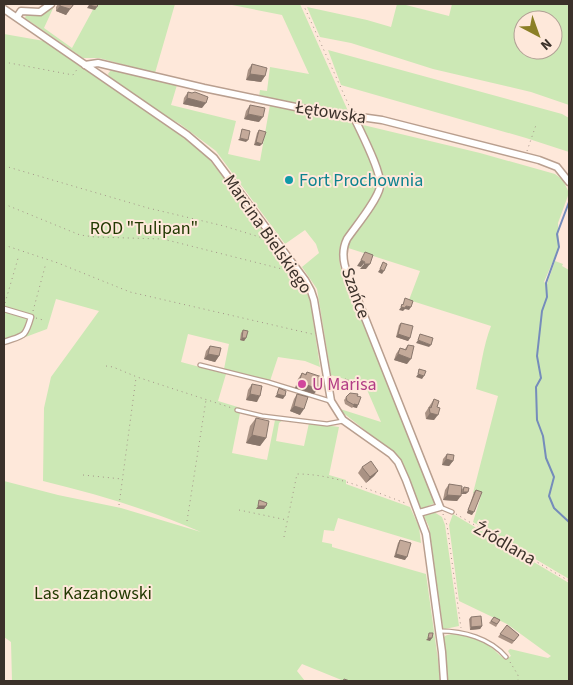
<svg xmlns="http://www.w3.org/2000/svg" width="573" height="685" viewBox="0 0 573 685" font-family="'Source Sans 3',sans-serif">
	<rect width="100%" height="100%" fill="#fee8da"/>
	<!-- green -->
	<g fill="#cce8b5" fill-rule="evenodd">
		<path d="M 55,4 L 44,28 L 72,48 L 96,4 L 175,4 L 155,73 L 99,58 L 83,58 L 25,18 L 26,15 C 39,17 46,13 55,4 Z"/>
		<path d="M 227,4 L 300,4 L 348,111 L 324,109 L 259,97 L 260,90 L 267,91 L 270,67 L 309,74 L 282,15 Z"/>
		<path d="M 397,4 L 402,4 L 449,16 L 452,4 L 569,4 L 569,105 L 531,92 L 433,69 L 351,43 L 320,37 L 307,7 L 367,20 L 391,27 ZM 523,20 L 553,20 L 553,50 L 523,50 Z"/>
		<path d="M 4,34 L 44,41 L 181,134 L 205,154 L 286,257 L 310,299 L 320,367 L 305,361 L 278,357 L 270,381 L 224,369 L 229,344 L 188,334 L 181,362 L 226,374 L 218,401 L 241,408 L 232,453 L 267,460 L 275,420 L 283,420 L 279,423 L 276,441 L 304,446 L 309,423 L 339,427 L 329,475 L 346,480 L 346,484 L 410,507 L 419,527 L 421,543 L 338,518 L 334,531 L 324,530 L 322,542 L 332,544 L 332,547 L 426,574 L 438,660 L 440,681 L 344,681 L 302,664 L 297,671 L 305,681 L 12,681 L 11,642 L 4,637 L 4,481 L 58,495 L 121,508 L 201,532 C 150,510 97,494 43,481 L 44,408 L 51,377 L 99,311 L 56,299 L 47,329 L 4,345 Z"/>
		<path d="M 328,50 L 562,114 L 569,118 L 569,152 L 526,138 L 341,85 Z"/>
		<path d="M 111,70 L 177,85 L 171,105 L 236,121 L 228,154 L 260,161 L 270,105 L 353,119 L 378,181 L 375,192 L 341,243 L 339,252 L 340,266 L 435,503 L 421,509 L 399,457 L 337,408 L 381,422 L 365,385 L 331,375 L 317,289 L 302,267 L 319,253 L 316,244 L 305,230 L 285,244 L 216,151 L 180,124 L 153,109 L 110,78 L 108,74 Z"/>
		<path d="M 359,124 L 480,153 L 555,174 L 563,180 L 569,193 L 558,223 L 559,247 L 544,282 L 547,284 L 555,261 L 563,264 L 562,266 L 569,270 L 569,579 L 473,522 L 481,496 L 473,493 L 498,396 L 476,389 C 481,367 483,347 491,326 L 409,300 L 420,271 L 345,247 L 387,185 Z"/>
		<path d="M 434,512 L 442,517 L 445,525 L 459,626 L 445,629 L 443,628 L 429,527 L 424,516 Z"/>
		<path d="M 453,514 L 569,583 L 569,681 L 448,681 L 444,642 L 444,637 C 453,629 483,639 491,647 C 497,652 499,656 506,659 L 511,656 L 508,651 L 510,649 L 548,658 L 551,656 L 507,624 L 459,601 L 449,525 Z"/>
	</g>
	<g fill="none" stroke-linecap="round" stroke-linejoin="round">
		<!-- stream -->
		<path stroke="#758cbb" stroke-width="2" d="M 569,202 L 557,234 L 559,247 L 546,283 L 547,297 L 542,311 L 537,356 L 541,378 L 536,387 L 537,420 L 543,436 L 546,458 L 554,477 L 549,496 L 554,508 L 569,522"/>
		<!-- service casing -->
		<g stroke="#b99f8f" stroke-width="5.5">
			<g id="service">
				<path d="M 200,365 L 268,382 L 330,401"/>
				<path d="M 237,410 L 262,416 L 327,424 L 343,421"/>
				<path d="M 440,507 L 452,512"/>
				<path d="M 440,631 C 463,631 490,638 506,657"/>
			</g>
		</g>
		<!-- pedestrian casing -->
		<g stroke="#b99f8f" stroke-width="7">
			<path id="pedestrian" d="M 4,309 L 31,317 C 25,338 24,335 4,342"/>
		</g>
		<!-- minor casing -->
		<g stroke="#b99f8f" stroke-width="9">
			<g id="minor">
				<path d="M 4,9 L 187,135 L 214,158 L 305,280 L 311,291 L 314,300 L 331,401 L 343,420 L 391,454 L 398,462 L 406,480 L 426,534 L 442,652 L 444,681"/>
				<path d="M 17,17 L 21,11 L 40,12 L 51,4"/>
				<path d="M 85,65 L 98,63 L 204,88 L 310,110 L 382,120 L 539,160 L 557,167 L 569,182"/>
				<path d="M 353,115 C 359,129 383,173 380,187 C 377,201 356,226 347,239 C 341,251 343,263 348,275 L 440,507 L 419,513"/>
			</g>
		</g>
		<!-- path -->
		<g stroke="#a49388" stroke-width="1" stroke-dasharray="1 4" stroke-linecap="butt">
			<path d="M 303,4 L 351,110"/>
			<path d="M 4,62 L 73,75 L 78,68"/>
			<path d="M 527,151 L 536,125"/>
			<path d="M 4,167 L 8,167 L 148,208 L 224,226 L 266,239"/>
			<path d="M 4,204 L 80,235 L 95,237 L 163,239 L 290,271"/>
			<path d="M 4,245 L 58,263 L 130,292 L 312,334"/>
			<path d="M 5,303 L 19,255"/>
			<path d="M 33,311 L 46,263"/>
			<path d="M 36,318 L 43,320"/>
			<path d="M 106,366 L 113,367 L 137,377 L 232,408"/>
			<path d="M 83,475 L 122,479"/>
			<path d="M 119,505 L 136,378"/>
			<path d="M 239,510 L 287,520"/>
			<path d="M 443,514 L 447,525 L 461,628"/>
			<path d="M 456,514 L 569,581"/>
			<path d="M 187,521 L 206,400"/>
			<path d="M 284,537 L 297,474 C 336,474 372,491 408,504"/>
			<path d="M 510,662 L 518,675 L 518,681"/>
		</g>
		<!-- service -->
		<use href="#service" stroke="#fff" stroke-width="3"/>
		<!-- pedestrian -->
		<use href="#pedestrian" stroke="#fff" stroke-width="4.5"/>
		<!-- minor -->
		<use href="#minor" stroke="#fff" stroke-width="6"/>
	</g>
	<!-- wall -->
	<g fill="#a99284">
		<path d="M 58,4 L 74,4 L 66,15 L 56,11 L 56,7 Z"/>
		<path d="M 252,64 L 265,76 L 261,82 L 246,80 L 248,70 Z"/>
		<path d="M 188,92 L 192,93 L 202,108 L 183,104 L 184,98 Z"/>
		<path d="M 250,105 L 259,122 L 244,119 L 246,111 Z"/>
		<path d="M 259,130 L 260,146 L 254,145 L 257,133 Z"/>
		<path d="M 401,323 L 410,338 L 408,341 L 396,337 L 399,325 Z"/>
		<path d="M 243,330 L 246,338 L 244,341 L 240,340 L 241,333 Z"/>
		<path d="M 408,345 L 407,364 L 394,360 L 396,354 L 400,348 L 405,349 Z"/>
		<path d="M 210,346 L 219,356 L 215,362 L 204,359 L 206,351 Z"/>
		<path d="M 307,372 L 314,394 L 295,388 L 298,379 L 302,373 L 305,374 Z"/>
		<path d="M 252,384 L 257,402 L 246,400 L 248,390 Z"/>
		<path d="M 350,393 L 357,396 L 357,408 L 353,407 L 352,408 L 345,404 L 344,400 Z"/>
		<path d="M 297,394 L 300,415 L 290,411 L 294,399 Z"/>
		<path d="M 434,399 L 437,407 L 434,420 L 426,419 L 425,413 Z"/>
		<path d="M 256,418 L 266,438 L 260,446 L 246,443 L 250,426 Z"/>
		<path d="M 447,454 L 453,461 L 449,466 L 442,465 L 443,459 Z"/>
		<path d="M 362,467 L 378,471 L 374,476 L 366,483 L 358,473 Z"/>
		<path d="M 449,484 L 462,489 L 464,487 L 466,494 L 461,494 L 457,501 L 443,500 L 445,490 Z"/>
		<path d="M 476,490 L 472,515 L 467,513 L 474,492 Z"/>
		<path d="M 400,540 L 405,560 L 394,557 L 398,543 Z"/>
		<path d="M 471,617 L 482,626 L 480,629 L 470,630 L 469,619 Z"/>
		<path d="M 494,617 L 500,620 L 496,627 L 489,623 Z"/>
		<path d="M 507,625 L 519,635 L 512,644 L 498,637 Z"/>
	</g>
	<!-- shaded-wall -->
	<g fill="#89776c">
		<path d="M 89,5 L 97,7 L 95,10 L 87,8 Z"/>
		<path d="M 60,6 L 70,9 L 66,15 L 56,11 Z"/>
		<path d="M 250,74 L 265,76 L 261,82 L 246,80 Z"/>
		<path d="M 187,98 L 206,103 L 202,108 L 183,104 Z"/>
		<path d="M 248,114 L 263,117 L 259,122 L 244,119 Z"/>
		<path d="M 240,138 L 248,140 L 246,142 L 238,140 Z"/>
		<path d="M 256,142 L 262,144 L 260,146 L 254,145 Z"/>
		<path d="M 361,260 L 365,262 L 361,267 L 357,266 Z"/>
		<path d="M 364,264 L 370,264 L 366,269 L 360,269 Z"/>
		<path d="M 380,269 L 384,271 L 382,274 L 378,272 Z"/>
		<path d="M 406,306 L 411,307 L 409,310 L 405,309 L 403,311 L 399,310 L 401,307 Z"/>
		<path d="M 398,334 L 410,338 L 408,341 L 396,337 Z"/>
		<path d="M 242,338 L 246,338 L 244,341 L 240,340 Z"/>
		<path d="M 418,340 L 431,345 L 429,347 L 416,343 Z"/>
		<path d="M 208,354 L 219,356 L 215,362 L 204,359 Z"/>
		<path d="M 398,354 L 411,359 L 407,364 L 394,360 Z"/>
		<path d="M 418,374 L 424,376 L 422,379 L 416,377 Z"/>
		<path d="M 299,382 L 318,389 L 314,394 L 295,388 Z"/>
		<path d="M 343,386 L 348,387 L 346,390 L 341,388 Z"/>
		<path d="M 250,394 L 260,396 L 257,402 L 246,400 Z"/>
		<path d="M 277,394 L 285,396 L 283,399 L 275,397 Z"/>
		<path d="M 354,404 L 358,405 L 357,408 L 353,407 Z"/>
		<path d="M 294,406 L 304,409 L 300,415 L 290,411 Z"/>
		<path d="M 430,413 L 438,415 L 434,420 L 426,419 Z"/>
		<path d="M 252,435 L 266,438 L 260,446 L 246,443 Z"/>
		<path d="M 446,459 L 453,461 L 449,466 L 442,465 Z"/>
		<path d="M 378,471 L 374,476 L 366,483 L 370,477 Z"/>
		<path d="M 463,492 L 468,492 L 466,494 L 461,494 Z"/>
		<path d="M 447,495 L 461,496 L 457,501 L 443,500 Z"/>
		<path d="M 258,506 L 266,506 L 264,509 L 256,509 Z"/>
		<path d="M 468,510 L 474,512 L 472,515 L 467,513 Z"/>
		<path d="M 396,554 L 407,557 L 405,560 L 394,557 Z"/>
		<path d="M 482,626 L 480,629 L 470,630 L 471,627 Z"/>
		<path d="M 428,638 L 432,638 L 430,641 L 426,640 Z"/>
	</g>
	<!-- building -->
	<g fill="#c4aa9a" stroke="#89776c">
		<path d="M 60,4 L 74,4 L 70,9 L 60,6 Z"/>
		<path d="M 90,4 L 98,4 L 97,7 L 89,5 Z"/>
		<path d="M 252,64 L 267,68 L 265,76 L 250,74 Z"/>
		<path d="M 188,92 L 192,93 L 195,92 L 208,97 L 206,103 L 187,98 Z"/>
		<path d="M 250,105 L 265,108 L 263,117 L 248,114 Z"/>
		<path d="M 242,129 L 250,131 L 248,140 L 240,138 Z"/>
		<path d="M 259,130 L 266,132 L 262,144 L 256,142 Z"/>
		<path d="M 365,252 L 373,255 L 370,264 L 364,264 L 365,262 L 361,260 Z"/>
		<path d="M 383,262 L 387,264 L 384,271 L 380,269 Z"/>
		<path d="M 405,298 L 413,301 L 411,307 L 406,306 L 405,308 L 401,307 L 402,304 L 403,305 Z"/>
		<path d="M 401,323 L 413,326 L 410,338 L 398,334 Z"/>
		<path d="M 243,330 L 248,331 L 246,338 L 242,338 Z"/>
		<path d="M 420,334 L 433,338 L 431,345 L 418,340 Z"/>
		<path d="M 408,345 L 414,346 L 411,359 L 398,354 L 400,348 L 406,350 Z"/>
		<path d="M 210,346 L 221,348 L 219,356 L 208,354 Z"/>
		<path d="M 419,369 L 426,371 L 424,376 L 418,374 Z"/>
		<path d="M 307,372 L 322,377 L 318,389 L 299,382 L 302,373 L 306,375 Z"/>
		<path d="M 345,379 L 350,381 L 348,387 L 343,386 Z"/>
		<path d="M 252,384 L 262,386 L 260,396 L 250,394 Z"/>
		<path d="M 279,388 L 286,391 L 285,396 L 277,394 Z"/>
		<path d="M 350,393 L 358,394 L 357,396 L 361,397 L 358,405 L 354,404 L 354,405 L 347,401 L 346,397 Z"/>
		<path d="M 297,394 L 308,397 L 304,409 L 294,406 Z"/>
		<path d="M 434,399 L 439,401 L 437,407 L 440,408 L 438,415 L 430,413 L 429,407 L 431,408 Z"/>
		<path d="M 256,418 L 269,421 L 266,438 L 252,435 Z"/>
		<path d="M 447,454 L 454,455 L 453,461 L 446,459 Z"/>
		<path d="M 371,461 L 378,471 L 370,477 L 362,467 Z"/>
		<path d="M 449,484 L 462,486 L 461,496 L 447,495 Z"/>
		<path d="M 464,487 L 469,488 L 468,492 L 463,492 Z"/>
		<path d="M 476,490 L 482,492 L 474,512 L 468,510 Z"/>
		<path d="M 259,500 L 267,503 L 266,506 L 258,506 Z"/>
		<path d="M 400,540 L 411,543 L 407,557 L 396,554 Z"/>
		<path d="M 481,616 L 482,626 L 471,627 L 471,617 Z"/>
		<path d="M 494,617 L 500,620 L 497,624 L 491,621 Z"/>
		<path d="M 507,625 L 519,635 L 514,641 L 500,634 Z"/>
		<path d="M 429,633 L 433,633 L 432,638 L 428,638 Z"/>
		<path d="M 344,679 L 350,681 L 343,681 Z"/>
	</g>
	<!-- markers -->
	<circle fill="#0f9aa8" stroke="#fee8da" stroke-width="2" cx="289" cy="180" r="5"/>
	<circle fill="#d1479c" stroke="#fee8da" stroke-width="2" cx="302" cy="384" r="5"/>
	<g text-anchor="middle" stroke-width="4" stroke-linejoin="round" paint-order="stroke">
		<!-- street labels -->
		<g font-size="18" fill="#3b312a" stroke="#fee8da">
			<text transform="translate(331 112) rotate(9)" y="6">Łętowska</text>
			<text transform="translate(268 234) rotate(55)" y="6">Marcina Bielskiego</text>
			<text transform="translate(356 293) rotate(70)" y="6">Szańce</text>
			<text transform="translate(505 543) rotate(30)" y="6">Źródlana</text>
		</g>
		<!-- culture labels -->
		<g font-size="18" fill="#0d838f" stroke="#fee8da" text-anchor="start">
			<text x="299" y="186">Fort Prochownia</text>
		</g>
		<!-- park labels -->
		<g font-size="18" fill="#213901" stroke="#fee8da">
			<text x="144" y="234">ROD "Tulipan"</text>
			<text x="93" y="599">Las Kazanowski</text>
		</g>
		<!-- hotel labels -->
		<g font-size="18" fill="#b23c85" stroke="#fee8da" text-anchor="start">
			<text x="312" y="390">U Marisa</text>
		</g>
	</g>
	<!-- border -->
	<rect width="573" height="685" fill="none" stroke="#3b312a" stroke-width="10"/>
	<!-- north arrow -->
	<g transform="translate(538 35) rotate(139)"><circle r="24" fill="#fee8da" stroke="#b09f94"/>
	<path d="M0-4L9 19L0 12L-9 19Z" fill="#8b7f26"/>
	<text y="-8" font-size="14" font-weight="bold" text-anchor="middle" fill="#3b312a">N</text>
	</g>
</svg>
